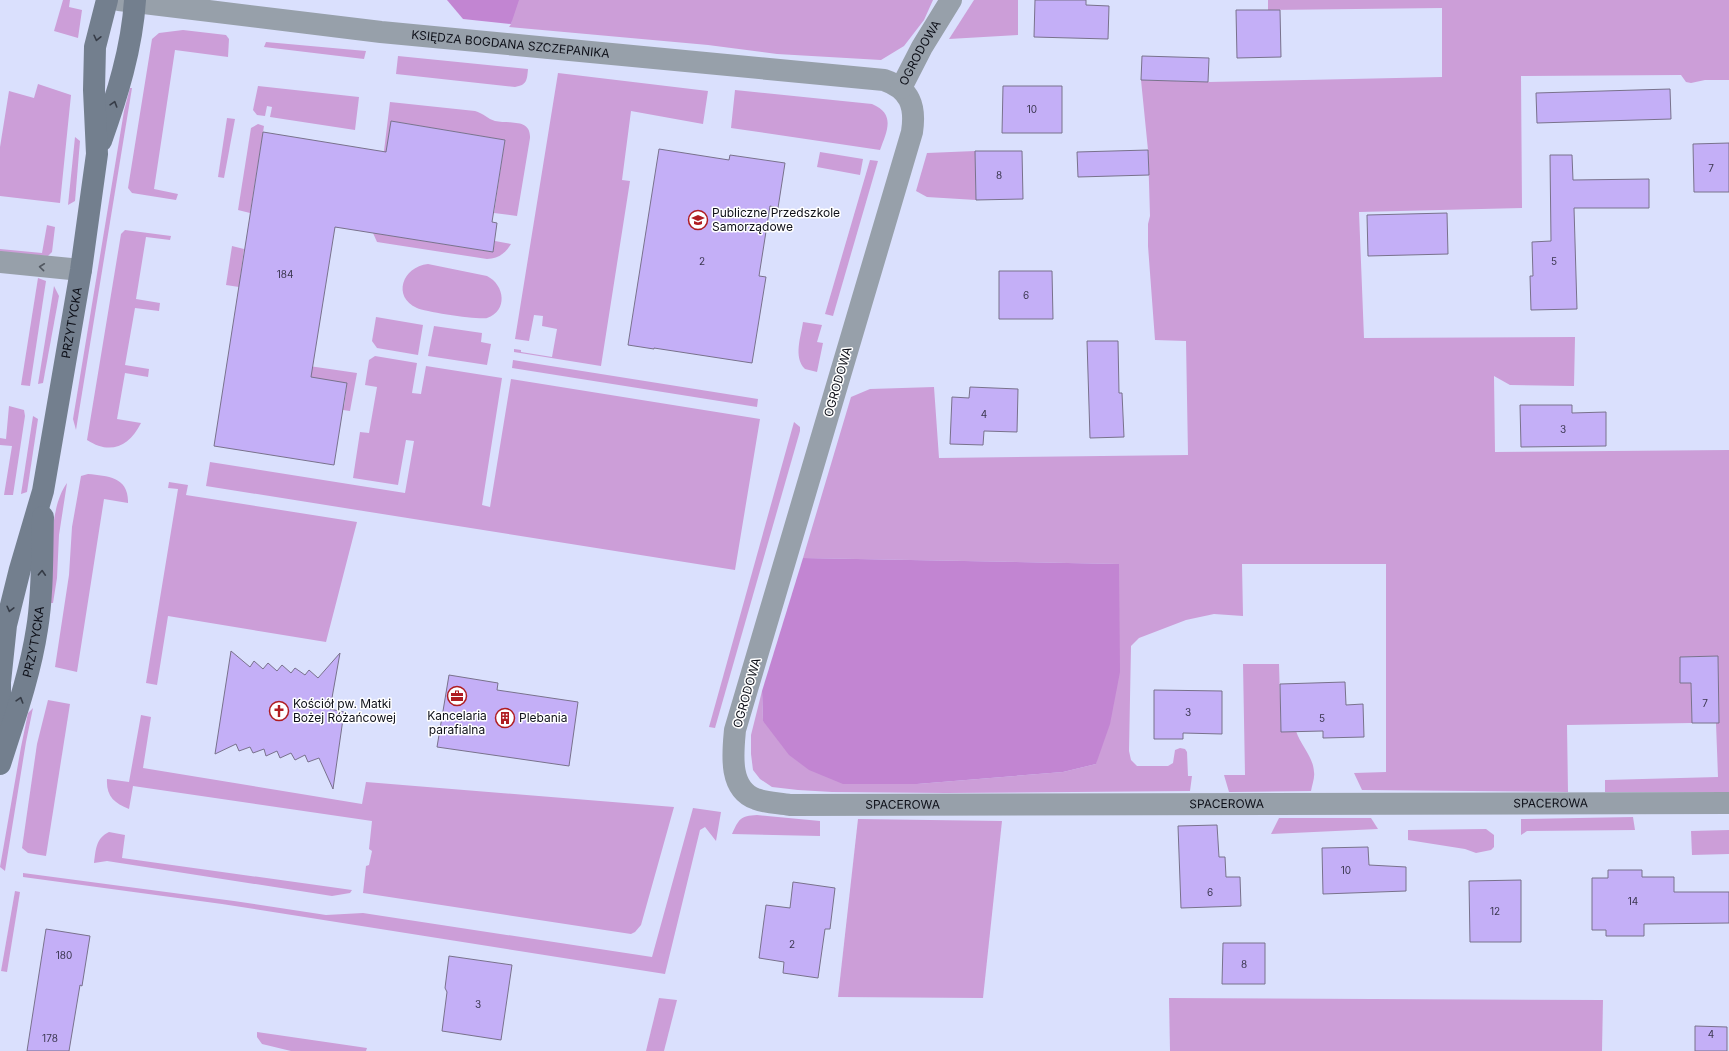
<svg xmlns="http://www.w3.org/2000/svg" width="1729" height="1051" viewBox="0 0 1729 1051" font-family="Inter,sans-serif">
	<rect width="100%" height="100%" fill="#dae0fd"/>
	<!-- green -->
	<g fill="#cc9ed8">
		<path d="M 63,0 L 70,0 L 69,7 L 82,10 L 78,38 L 54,31 Z"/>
		<path d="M 516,0 L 933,0 L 924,20 L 904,46 L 881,60 L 777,54 L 708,45 L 509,27 L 511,24 Z"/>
		<path d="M 974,0 L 1018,0 L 1018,35 L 949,39 Z"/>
		<path d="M 1268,0 L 1729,0 L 1729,80 L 1705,80 L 1691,83 L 1686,82 L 1681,75 L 1521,76 L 1522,208 L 1359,212 L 1364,338 L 1575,337 L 1574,386 L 1510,385 L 1494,376 L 1495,452 L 1729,450 L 1729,792 L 1605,792 L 1605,780 L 1718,777 L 1716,723 L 1719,722 L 1718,656 L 1680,657 L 1680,683 L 1691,683 L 1692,723 L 1567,725 L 1568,792 L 1362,790 L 1354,773 L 1386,772 L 1386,564 L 1242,564 L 1243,616 L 1214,614 L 1186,620 L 1139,638 L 1131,646 L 1129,751 L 1131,760 L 1137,766 L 1168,766 L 1173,763 L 1175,750 L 1180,748 L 1185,749 L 1187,752 L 1188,776 L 1192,776 L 1190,791 L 946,793 L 832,792 L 798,790 L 772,787 L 760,779 L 753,770 L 751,754 L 751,735 L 762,691 L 763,721 L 917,784 L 1063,772 L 1096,764 L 1119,564 L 803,558 L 851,397 L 870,389 L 934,387 L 939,458 L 1188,455 L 1186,341 L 1155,340 L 1148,246 L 1148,224 L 1150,216 L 1148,150 L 1141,80 L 1208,82 L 1442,77 L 1442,8 L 1268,10 Z"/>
		<path d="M 183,30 L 226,35 L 229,39 L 228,57 L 175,50 L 154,189 L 178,194 L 176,200 L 132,193 L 128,188 L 152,39 L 159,33 Z"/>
		<path d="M 266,42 L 366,51 L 364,59 L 264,47 Z"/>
		<path d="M 398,56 L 528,69 C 527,80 527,85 515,87 L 396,74 Z"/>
		<path d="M 558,73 L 708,91 L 703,124 L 631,111 L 622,180 L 630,181 L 601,366 L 514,352 L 514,349 L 521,350 L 521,352 L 552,357 L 557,329 L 542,326 L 543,316 L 534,315 L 529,341 L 515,339 Z"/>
		<path d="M 38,84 L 71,95 L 60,203 L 0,196 L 0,147 L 9,91 L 34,98 Z"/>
		<path d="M 258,86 L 359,97 L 355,130 L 270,117 L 272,107 L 267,106 L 265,116 L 257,115 L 253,110 Z"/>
		<path d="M 130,88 L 132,88 L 76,430 L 73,419 L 124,111 Z"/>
		<path d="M 735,90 L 872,104 C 896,114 887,131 880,150 L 731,128 Z"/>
		<path d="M 390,102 L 475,111 C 483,113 488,119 495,121 C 509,124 531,118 530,138 L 517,216 L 494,213 L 505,140 L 391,121 L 385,159 L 383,159 Z"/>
		<path d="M 227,118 L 235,119 L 224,178 L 218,177 Z"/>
		<path d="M 258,124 L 264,126 L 250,213 L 238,210 L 251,128 Z"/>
		<path d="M 75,137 L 80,141 L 75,201 L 68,205 Z"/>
		<path d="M 975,151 L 976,200 L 927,197 L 916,191 L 927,153 Z"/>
		<path d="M 820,152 L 863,159 L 860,175 L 817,167 Z"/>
		<path d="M 870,160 L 878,161 L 833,316 L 825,314 Z"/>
		<path d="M 47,225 L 55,227 L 52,252 L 48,256 L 0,254 L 0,249 L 42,253 Z"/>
		<path d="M 125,230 L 171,236 L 170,240 L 146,237 L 136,299 L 160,303 L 159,311 L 135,308 L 125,365 L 149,369 L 148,377 L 125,373 L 117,419 L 141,423 C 129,447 110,455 87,440 L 121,234 Z"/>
		<path d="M 373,233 L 493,252 L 495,241 L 511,244 C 505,254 499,258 487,259 L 377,242 Z"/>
		<path d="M 232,246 L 244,249 L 239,287 L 226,285 Z"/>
		<path d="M 428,264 L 487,276 C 505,285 508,311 487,318 C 479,320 425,312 417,308 C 392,297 402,267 428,264 Z"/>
		<path d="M 38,278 L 46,281 L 30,386 L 21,385 Z"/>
		<path d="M 54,286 L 59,296 L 43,383 L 38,384 Z"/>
		<path d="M 376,317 L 423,325 L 418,355 L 377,348 L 372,341 Z"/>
		<path d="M 803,322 L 822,325 L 817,342 L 823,343 L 817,372 L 805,369 C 793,357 801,337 803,322 Z"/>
		<path d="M 434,326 L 482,333 L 481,342 L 491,344 L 487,365 L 428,356 Z"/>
		<path d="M 375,356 L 417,363 L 412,393 L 421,394 L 426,366 L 502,378 L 482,505 L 490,507 L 511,379 L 760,419 L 735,570 L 206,486 L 210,462 L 405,493 L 414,441 L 406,440 L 398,485 L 353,478 L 360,432 L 369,433 L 377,387 L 365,385 L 369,360 Z"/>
		<path d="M 513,360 L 758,399 L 757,407 L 512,368 Z"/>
		<path d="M 309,366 L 357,373 L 350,411 L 336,409 L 344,406 L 347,383 L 307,379 Z"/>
		<path d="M 9,406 L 24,410 L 25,416 L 13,495 L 4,495 L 12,446 L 0,445 L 0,438 L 6,439 Z"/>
		<path d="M 33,416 L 38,419 L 27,492 L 21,494 Z"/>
		<path d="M 794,422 L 800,427 L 800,431 L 715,728 L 709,727 Z"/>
		<path d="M 88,474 C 108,476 129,477 128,503 L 104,499 L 77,672 L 55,667 L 69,575 L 72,527 L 81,476 Z"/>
		<path d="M 169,482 L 188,485 L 186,495 L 357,522 L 326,642 L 168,616 L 157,685 L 146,683 L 178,489 L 168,488 Z"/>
		<path d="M 67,483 L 59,535 L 57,578 L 53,603 L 51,603 C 52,570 47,510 67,483 Z"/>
		<path d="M 1243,664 L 1279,664 L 1281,732 L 1296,731 C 1301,746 1313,756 1314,772 C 1315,778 1312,785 1311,791 L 1229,792 L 1224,775 L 1245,775 Z"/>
		<path d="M 48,700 L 70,704 L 46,856 L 28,853 L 22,848 L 37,744 Z"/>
		<path d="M 33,708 L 26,742 L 5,871 L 0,867 L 21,747 L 28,713 Z"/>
		<path d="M 141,715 L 151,717 L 143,768 L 362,804 L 366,782 L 674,807 L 641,925 L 635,932 L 631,934 L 363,893 L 366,866 L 369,865 L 372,851 L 369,849 L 372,821 L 133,786 L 129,809 C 114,803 106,796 107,779 L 129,782 Z"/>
		<path d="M 693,808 L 721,812 L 716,841 L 705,827 L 700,830 L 665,974 L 222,904 L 23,877 L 23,873 L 234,901 L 326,915 L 363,913 L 652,957 Z"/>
		<path d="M 757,815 L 820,821 L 820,836 L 732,834 C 739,819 740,816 757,815 Z"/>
		<path d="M 1633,817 L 1635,830 L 1527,831 L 1521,835 L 1521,819 Z"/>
		<path d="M 1279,818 L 1371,818 L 1378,829 L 1271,834 Z"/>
		<path d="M 858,819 L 1002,821 L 983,998 L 838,997 Z"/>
		<path d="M 1486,829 L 1494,835 L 1494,847 L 1491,850 L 1476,853 L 1465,849 L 1408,840 L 1408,830 Z"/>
		<path d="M 1729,830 L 1729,854 L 1692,855 L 1691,831 Z"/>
		<path d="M 109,832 L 125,835 L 122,858 L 352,890 L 350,893 L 332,896 L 107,861 L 94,863 C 96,849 96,838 109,832 Z"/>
		<path d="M 15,891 L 20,892 L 7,972 L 1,971 Z"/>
		<path d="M 659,998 L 677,1000 L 664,1051 L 646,1051 Z"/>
		<path d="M 1169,998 L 1603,1000 L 1602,1051 L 1170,1051 Z"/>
		<path d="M 257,1032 L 367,1048 L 366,1051 L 291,1051 L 262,1044 L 257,1037 Z"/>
	</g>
	<!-- forest -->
	<g fill="#c285d2">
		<path d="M 447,0 L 519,0 L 511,24 L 463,19 Z"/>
		<path d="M 803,558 L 1119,564 L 1120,672 L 1110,724 L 1096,764 L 1063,772 L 917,784 L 843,784 L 809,770 L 789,755 L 763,721 L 762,691 Z"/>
	</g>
	<!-- building -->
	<g fill="#c4aff7" stroke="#79728c">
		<path d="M 1035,0 L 1086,0 L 1086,5 L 1109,6 L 1108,39 L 1034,37 Z"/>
		<path d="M 1236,10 L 1280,10 L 1281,57 L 1237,58 Z"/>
		<path d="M 1142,56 L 1209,58 L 1208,82 L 1141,80 Z"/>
		<path d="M 1003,86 L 1062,86 L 1062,133 L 1002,133 Z"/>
		<path d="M 1670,89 L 1671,119 L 1537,123 L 1536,93 Z"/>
		<path d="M 391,121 L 505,140 L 492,222 L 497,223 L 493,252 L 335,227 L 311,377 L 347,383 L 334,465 L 214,446 L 263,132 L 386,152 Z"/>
		<path d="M 1729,143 L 1729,192 L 1694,192 L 1693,144 Z"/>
		<path d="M 659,149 L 729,160 L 730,155 L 785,163 L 778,208 L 770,206 L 759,276 L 766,277 L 752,363 L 654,348 L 654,349 L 628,345 Z"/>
		<path d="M 1148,150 L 1149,175 L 1078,177 L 1077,152 Z"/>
		<path d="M 975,151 L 1022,151 L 1023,199 L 976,200 Z"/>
		<path d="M 1550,155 L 1572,155 L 1573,180 L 1649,179 L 1649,208 L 1574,208 L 1577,309 L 1531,310 L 1530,276 L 1533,276 L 1532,242 L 1551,241 Z"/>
		<path d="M 1447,213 L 1448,254 L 1368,256 L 1367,215 Z"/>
		<path d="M 999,271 L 1052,271 L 1053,319 L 999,319 Z"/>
		<path d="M 1087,341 L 1118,341 L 1119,393 L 1122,393 L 1124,437 L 1090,438 Z"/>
		<path d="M 970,387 L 1018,389 L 1017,432 L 984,431 L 983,445 L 950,444 L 952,397 L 969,398 Z"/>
		<path d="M 1520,405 L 1572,405 L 1572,413 L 1606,412 L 1606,446 L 1521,447 Z"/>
		<path d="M 231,651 L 250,667 L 254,661 L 263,669 L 268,663 L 277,671 L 282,665 L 291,673 L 295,668 L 305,675 L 309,670 L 318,678 L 340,653 L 330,709 L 344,712 L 333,789 L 319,758 L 308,762 L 305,755 L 295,760 L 291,753 L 280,758 L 277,751 L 266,756 L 264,749 L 253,753 L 250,747 L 239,751 L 236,744 L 215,754 Z"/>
		<path d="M 1718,656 L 1719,723 L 1692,723 L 1691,683 L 1680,683 L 1680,657 Z"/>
		<path d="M 449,675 L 498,683 L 497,690 L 578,702 L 569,766 L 437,747 Z"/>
		<path d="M 1345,682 L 1346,705 L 1363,704 L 1364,737 L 1323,738 L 1323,731 L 1281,732 L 1280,684 Z"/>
		<path d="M 1154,690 L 1222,691 L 1222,734 L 1183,733 L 1183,739 L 1154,739 Z"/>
		<path d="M 1217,825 L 1219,857 L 1225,857 L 1226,877 L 1240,877 L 1241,906 L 1181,908 L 1178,826 Z"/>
		<path d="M 1368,847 L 1369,865 L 1406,867 L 1406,891 L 1323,894 L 1322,848 Z"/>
		<path d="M 1608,870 L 1642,870 L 1642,877 L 1674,877 L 1674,892 L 1729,892 L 1729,923 L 1644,924 L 1644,936 L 1606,936 L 1606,930 L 1592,930 L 1592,878 L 1608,878 Z"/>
		<path d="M 1521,880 L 1521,942 L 1470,942 L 1469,881 Z"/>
		<path d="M 793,882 L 835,888 L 830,929 L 825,929 L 818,978 L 783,973 L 784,962 L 759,958 L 766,905 L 790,908 Z"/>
		<path d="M 46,929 L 90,936 L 82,986 L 80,985 L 69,1051 L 27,1051 Z"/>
		<path d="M 1223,943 L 1265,943 L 1265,984 L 1222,984 Z"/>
		<path d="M 449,956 L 512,965 L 501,1040 L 442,1031 L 447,992 L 445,988 Z"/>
		<path d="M 1695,1026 L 1727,1027 L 1727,1051 L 1695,1051 Z"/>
	</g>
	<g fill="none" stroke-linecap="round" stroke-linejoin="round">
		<!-- minor -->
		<g stroke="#97a0aa" stroke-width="22">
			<path id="s1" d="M 119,0 L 381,32 L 884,80 C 910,89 916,106 912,132 L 735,730 C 733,752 728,789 756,799 C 766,803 779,803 790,805 L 1729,803"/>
			<path id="s2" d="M 901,88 L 922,47 L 951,0"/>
			<path d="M 0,262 L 81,270"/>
		</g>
		<!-- secondary -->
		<g stroke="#737f8e" stroke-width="22">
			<path d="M 101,141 C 117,96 132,48 135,0"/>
			<path id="s3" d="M 0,718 L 0,682 L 6,625 L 20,569 L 43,491 L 81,270 L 97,154 L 94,90 L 95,47 L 107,0"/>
			<path id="s4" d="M 0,764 C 14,720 30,675 37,629 C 43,593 42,554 43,517"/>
		</g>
	</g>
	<!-- one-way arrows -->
	<defs><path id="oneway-chevron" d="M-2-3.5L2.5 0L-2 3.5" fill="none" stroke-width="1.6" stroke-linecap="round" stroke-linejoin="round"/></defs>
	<g stroke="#363c47">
		<use href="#oneway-chevron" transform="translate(97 38) rotate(103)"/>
		<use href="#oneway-chevron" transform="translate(114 104) rotate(-73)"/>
		<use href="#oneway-chevron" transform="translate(42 573) rotate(-87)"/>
		<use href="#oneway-chevron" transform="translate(10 609) rotate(104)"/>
		<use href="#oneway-chevron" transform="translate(20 700) rotate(-73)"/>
	</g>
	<use stroke="#525861" href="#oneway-chevron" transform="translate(42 267) rotate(-174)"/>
	<!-- icons -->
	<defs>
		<g id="school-ring" transform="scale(1)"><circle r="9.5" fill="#fff" stroke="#af1d22" stroke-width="1.5"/><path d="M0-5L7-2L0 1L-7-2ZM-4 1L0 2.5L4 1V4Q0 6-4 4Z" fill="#af1d22"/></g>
		<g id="office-ring" transform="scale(1)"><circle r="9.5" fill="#fff" stroke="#af1d22" stroke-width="1.5"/><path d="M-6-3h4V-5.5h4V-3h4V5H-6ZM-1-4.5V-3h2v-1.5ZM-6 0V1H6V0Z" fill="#af1d22"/></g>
		<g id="church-ring" transform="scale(1)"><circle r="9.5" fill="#fff" stroke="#af1d22" stroke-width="1.5"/><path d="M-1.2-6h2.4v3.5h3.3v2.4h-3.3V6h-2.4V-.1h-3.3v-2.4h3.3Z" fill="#af1d22"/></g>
		<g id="building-ring" transform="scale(1)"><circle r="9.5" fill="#fff" stroke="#af1d22" stroke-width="1.5"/><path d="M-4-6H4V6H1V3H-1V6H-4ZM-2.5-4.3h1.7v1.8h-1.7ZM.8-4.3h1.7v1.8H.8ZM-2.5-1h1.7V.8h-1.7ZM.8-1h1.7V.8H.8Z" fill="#af1d22"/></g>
	</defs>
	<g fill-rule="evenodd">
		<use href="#school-ring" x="698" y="220"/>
		<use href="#office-ring" x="457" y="696"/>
		<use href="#church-ring" x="279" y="711"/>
		<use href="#building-ring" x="505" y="718"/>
	</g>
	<g text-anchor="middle" stroke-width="3" stroke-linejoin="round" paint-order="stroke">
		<!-- number labels -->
		<g font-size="10" fill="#3b3750">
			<text x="1032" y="113">10</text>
			<text x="1711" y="172">7</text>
			<text x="999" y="179">8</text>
			<text x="702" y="265">2</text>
			<text x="1554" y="265">5</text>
			<text x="285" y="278">184</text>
			<text x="1026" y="299">6</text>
			<text x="984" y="418">4</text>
			<text x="1563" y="433">3</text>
			<text x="1705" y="707">7</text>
			<text x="1188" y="716">3</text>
			<text x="1322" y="722">5</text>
			<text x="1346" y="874">10</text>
			<text x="1210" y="896">6</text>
			<text x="1633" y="905">14</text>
			<text x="1495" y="915">12</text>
			<text x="792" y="948">2</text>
			<text x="64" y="959">180</text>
			<text x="1244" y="968">8</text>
			<text x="478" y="1008">3</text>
			<text x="1711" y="1038">4</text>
			<text x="50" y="1042">178</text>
		</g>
		<!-- street labels -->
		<g font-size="12" fill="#0d0f18" stroke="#fff">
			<text dy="4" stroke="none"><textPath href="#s1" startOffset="394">KSIĘDZA BOGDANA SZCZEPANIKA</textPath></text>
			<text dy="4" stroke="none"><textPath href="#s2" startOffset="40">OGRODOWA</textPath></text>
			<text dy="4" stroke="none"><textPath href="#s3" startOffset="403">PRZYTYCKA</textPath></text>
			<text transform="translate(838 382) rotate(-74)" y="4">OGRODOWA</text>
			<text dy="4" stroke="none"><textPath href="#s4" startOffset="127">PRZYTYCKA</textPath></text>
			<text transform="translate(747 693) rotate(-74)" y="4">OGRODOWA</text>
			<text dy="4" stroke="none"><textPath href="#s1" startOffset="2008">SPACEROWA</textPath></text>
			<text dy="4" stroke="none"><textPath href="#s1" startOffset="2332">SPACEROWA</textPath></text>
			<text dy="4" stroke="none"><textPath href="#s1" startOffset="1684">SPACEROWA</textPath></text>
		</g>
		<!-- poi labels -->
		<g font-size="12" fill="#0d0f18" stroke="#fff" text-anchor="start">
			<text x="712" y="217">Publiczne Przedszkole<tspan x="712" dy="14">Samorządowe</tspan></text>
			<text x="293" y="708">Kościół pw. Matki<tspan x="293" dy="14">Bożej Różańcowej</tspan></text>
			<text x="457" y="720" text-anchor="middle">Kancelaria<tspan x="457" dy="14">parafialna</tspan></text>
			<text x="519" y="722">Plebania</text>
		</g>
	</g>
</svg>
